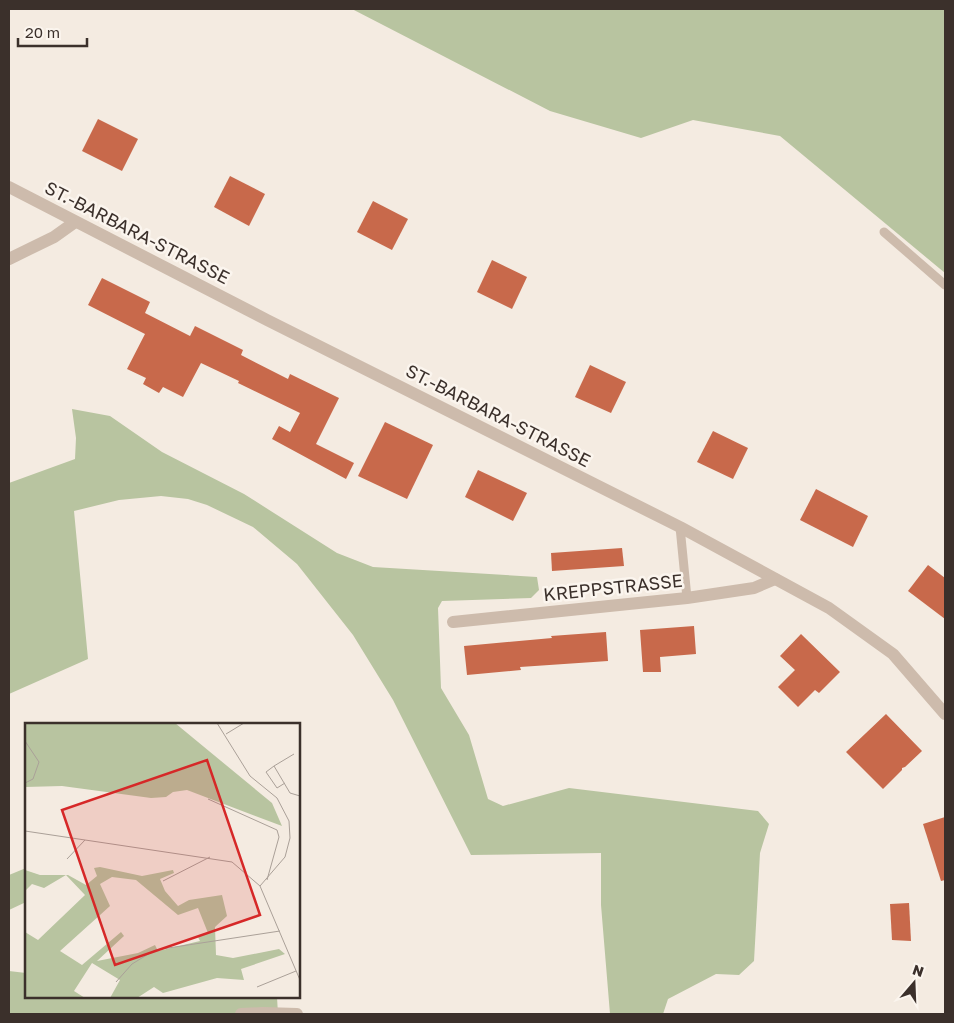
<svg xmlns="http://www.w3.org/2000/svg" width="954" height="1023" viewBox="0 0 954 1023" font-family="'Golos Text',sans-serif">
	<rect width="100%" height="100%" fill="#f4ebe1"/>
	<!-- green -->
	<g fill="#b8c4a0">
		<path d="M 352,9 L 945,9 L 945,273 L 780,136 L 693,120 L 641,138 L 550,111 Z"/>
		<path d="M 72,409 L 110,416 L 162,452 L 244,494 L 337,553 L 373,567 L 537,577 L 539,590 L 531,598 L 442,601 L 438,608 L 441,688 L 469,735 L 488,799 L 503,806 L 569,788 L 758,811 L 769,824 L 760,853 L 754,961 L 739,975 L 716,974 L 668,999 L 663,1014 L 610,1014 L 601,905 L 601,853 L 471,855 L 393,700 L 353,635 L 297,564 L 253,527 L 207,505 L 188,499 L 161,496 L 119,500 L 74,511 L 88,659 L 9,694 L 9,483 L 75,459 L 76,438 Z"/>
		<path d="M 26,868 L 26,902 L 9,910 L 9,875 Z"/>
		<path d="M 9,971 L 26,973 L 26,997 L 277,997 L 278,1014 L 9,1014 Z"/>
	</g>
	<!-- building -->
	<g fill="#c8694b">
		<path d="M 98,119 L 138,139 L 122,171 L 82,151 Z"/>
		<path d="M 230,176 L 265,194 L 249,226 L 214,207 Z"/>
		<path d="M 373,201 L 408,219 L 392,250 L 357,232 Z"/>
		<path d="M 492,260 L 527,277 L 512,309 L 477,292 Z"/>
		<path d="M 102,278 L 150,302 L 145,313 L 190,336 L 195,326 L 243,350 L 241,355 L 288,379 L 290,374 L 339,398 L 316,444 L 354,463 L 346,479 L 272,439 L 279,426 L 290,432 L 300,413 L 238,383 L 239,381 L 201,363 L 183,397 L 163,387 L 159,393 L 143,384 L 146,378 L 127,369 L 145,334 L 88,305 Z"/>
		<path d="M 590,365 L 626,382 L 611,413 L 575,397 Z"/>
		<path d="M 385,422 L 433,445 L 407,499 L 358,476 Z"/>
		<path d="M 713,431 L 748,448 L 733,479 L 697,462 Z"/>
		<path d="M 478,470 L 527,493 L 513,521 L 465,497 Z"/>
		<path d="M 816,489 L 868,516 L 853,547 L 800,520 Z"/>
		<path d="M 622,548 L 624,566 L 552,571 L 551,553 Z"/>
		<path d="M 928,565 L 945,578 L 945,619 L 908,591 Z"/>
		<path d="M 694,626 L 696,654 L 660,657 L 661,672 L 643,672 L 640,630 Z"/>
		<path d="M 606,632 L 608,661 L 520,667 L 521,670 L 467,675 L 464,646 L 552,638 L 551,636 Z"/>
		<path d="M 801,634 L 840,672 L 819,693 L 815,690 L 798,707 L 778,687 L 795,670 L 780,656 Z"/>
		<path d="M 886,714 L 922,751 L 905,767 L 902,768 L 902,770 L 883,789 L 846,752 Z"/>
		<path d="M 945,817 L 945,880 L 941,881 L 923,824 Z"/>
		<path d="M 909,903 L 911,941 L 892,940 L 890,904 Z"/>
	</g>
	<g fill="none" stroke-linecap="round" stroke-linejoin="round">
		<!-- lane -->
		<g stroke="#cdbbac" stroke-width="9">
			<path d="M 884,232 L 945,285"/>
			<path d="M 680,527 L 687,598"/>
		</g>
		<!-- street -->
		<g stroke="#cdbbac" stroke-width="12">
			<path d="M 9,187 L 267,320 L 680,527 L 829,608 L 893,654 L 945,714"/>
			<path d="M 9,259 L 54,237 L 75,222"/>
			<path d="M 453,622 L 687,598 L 754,588 L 775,579"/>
			<path d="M 241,1014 L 263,1013 L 297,1014"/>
		</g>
	</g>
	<g text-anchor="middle" stroke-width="5" stroke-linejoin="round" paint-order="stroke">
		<!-- street labels -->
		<g font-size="18" fill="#3b302b" stroke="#fbf5ee">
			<text transform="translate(137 233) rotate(27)" y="6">ST.-BARBARA-STRASSE</text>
			<text transform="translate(498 416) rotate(27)" y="6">ST.-BARBARA-STRASSE</text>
			<text transform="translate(613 588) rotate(-6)" y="6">KREPPSTRASSE</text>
		</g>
	</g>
	<!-- overview -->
	<g transform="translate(25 723)">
		<rect width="275" height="275" fill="#f4ebe1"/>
		<path d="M 0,0 L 150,0 L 247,80 L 257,103 L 162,67 L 148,69 L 141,74 L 126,75 L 37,63 L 0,64 ZM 75,144 L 117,153 L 148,147 L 149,150 L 135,156 L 140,168 L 153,183 L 164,177 L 197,172 L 202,193 L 190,204 L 191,232 L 208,235 L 254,226 L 260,231 L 216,246 L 219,257 L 192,255 L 138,270 L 129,264 L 112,275 L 85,275 L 95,257 L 67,240 L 49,268 L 60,275 L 0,275 L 0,209 L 13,217 L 60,172 L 41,152 L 19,165 L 7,161 L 0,168 L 0,147 L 15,152 L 43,152 L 61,162 L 72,153 L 69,145 ZM 87,154 L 111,157 L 153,192 L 173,185 L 183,210 L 173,214 L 175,218 L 133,228 L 130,222 L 113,230 L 72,238 L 99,213 L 96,209 L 57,242 L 35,228 L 85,183 L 75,161 Z" fill="#b8c4a0" fill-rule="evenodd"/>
		<path fill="none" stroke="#aaa098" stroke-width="1" d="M 192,0 L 225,53 L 252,75 L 264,98 L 265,115 L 260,134 L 235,163M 201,11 L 219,0M 0,18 L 14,39 L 8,56 L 0,60M 269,31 L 249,43 L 265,70 L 275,73M 249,43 L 241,49 L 252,65 L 260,60M 183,76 L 252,107 L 254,114 L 242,157M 0,108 L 207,139 L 235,163 L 275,257M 42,136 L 60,117M 138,158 L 185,134M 91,259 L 107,241 L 130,227 L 255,208M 232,264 L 271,248"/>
		<path fill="#d62828" fill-opacity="0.15" stroke="#d62828" stroke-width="2.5" d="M 182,37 L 235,192 L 90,242 L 37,87 Z"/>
		<rect width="275" height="275" fill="none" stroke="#3b302b" stroke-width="2.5"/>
	</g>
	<!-- border -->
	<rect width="954" height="1023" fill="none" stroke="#3b302b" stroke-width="20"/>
	<!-- north arrow -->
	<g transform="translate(914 983) rotate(19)" stroke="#fbf5ee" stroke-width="4" paint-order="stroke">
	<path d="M0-4L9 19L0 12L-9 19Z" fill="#3b302b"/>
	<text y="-8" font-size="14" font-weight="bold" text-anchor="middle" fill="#3b302b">N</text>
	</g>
	<!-- scale -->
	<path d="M18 38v8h69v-8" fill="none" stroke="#3b302b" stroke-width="2.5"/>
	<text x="25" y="38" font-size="15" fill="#3b302b" stroke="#fbf5ee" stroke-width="4" paint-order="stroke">20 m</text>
</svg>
